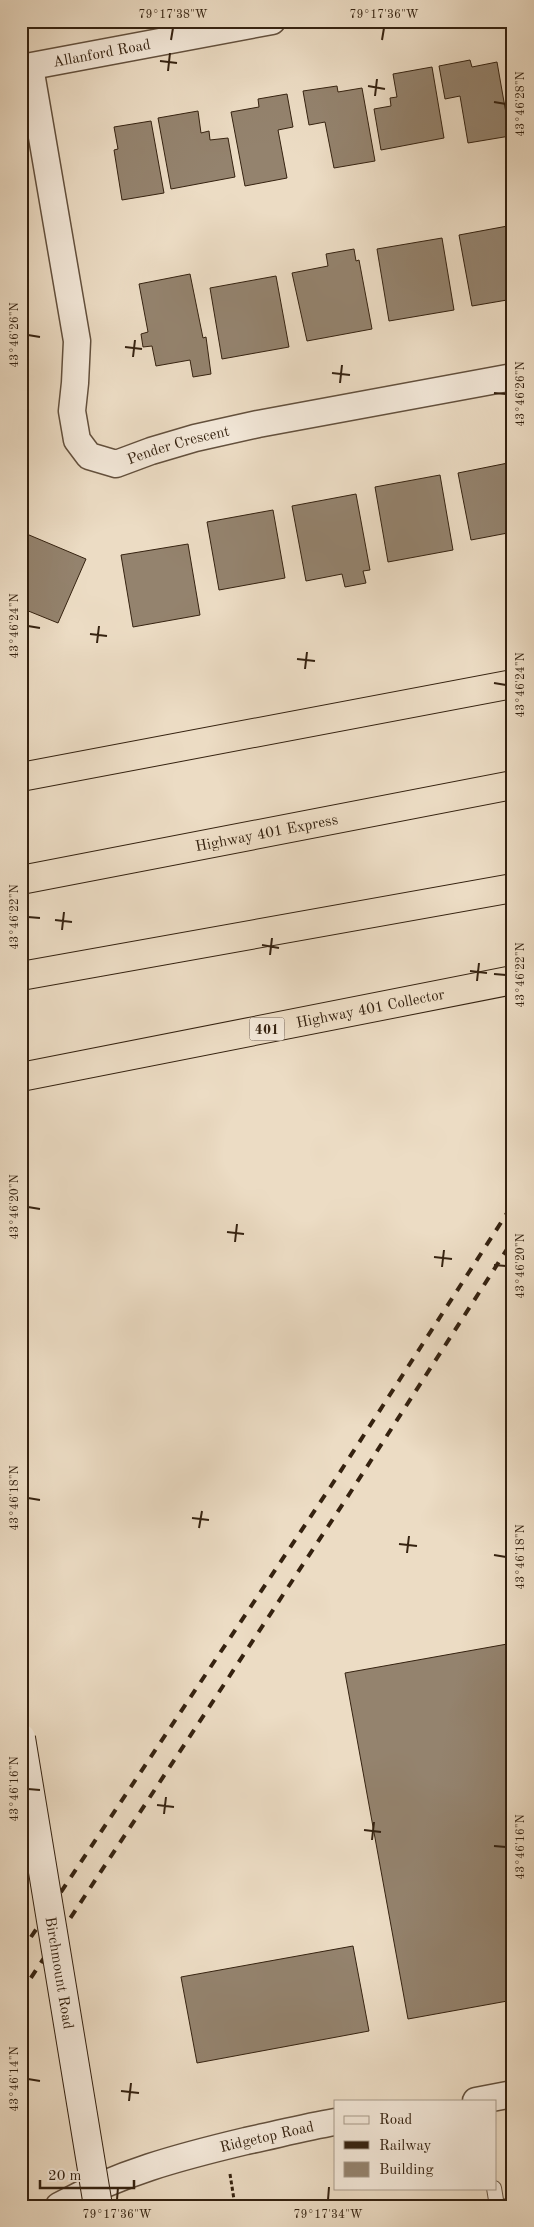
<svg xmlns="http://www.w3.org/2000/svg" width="534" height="2227" viewBox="0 0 534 2227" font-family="'Old Standard TT',serif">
	<rect width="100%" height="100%" fill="#ecdcc4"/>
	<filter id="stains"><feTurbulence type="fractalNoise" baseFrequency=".004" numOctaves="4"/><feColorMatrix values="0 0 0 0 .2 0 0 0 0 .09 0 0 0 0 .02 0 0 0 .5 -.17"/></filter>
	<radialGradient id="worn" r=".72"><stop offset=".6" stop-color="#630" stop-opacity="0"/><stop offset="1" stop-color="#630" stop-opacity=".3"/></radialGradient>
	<!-- building -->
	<g fill="#94836e" stroke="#352210">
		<path d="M 513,52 L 513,80 L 508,53 Z"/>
		<path d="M 470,60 L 472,67 L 497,62 L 510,136 L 468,143 L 460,96 L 445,99 L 439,66 Z"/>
		<path d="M 432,67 L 444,138 L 381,150 L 374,109 L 391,106 L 390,98 L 397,97 L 393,74 Z"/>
		<path d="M 337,86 L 338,92 L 362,88 L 375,161 L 334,168 L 325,122 L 309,125 L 303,91 Z"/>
		<path d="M 287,94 L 293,127 L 278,130 L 287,178 L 245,186 L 231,112 L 259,107 L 258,99 Z"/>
		<path d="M 198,111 L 201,133 L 209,131 L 210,140 L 228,138 L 235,177 L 171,189 L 158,118 Z"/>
		<path d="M 151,121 L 164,193 L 122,200 L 114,150 L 118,149 L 114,127 Z"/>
		<path d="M 513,225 L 513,299 L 472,306 L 459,235 Z"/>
		<path d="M 442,238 L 454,310 L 389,321 L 377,249 Z"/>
		<path d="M 354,249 L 356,261 L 359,260 L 372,329 L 307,341 L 292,273 L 328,266 L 326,254 Z"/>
		<path d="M 190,274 L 203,338 L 206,337 L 211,374 L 193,377 L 190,360 L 156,366 L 152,346 L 143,347 L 141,334 L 148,332 L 139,284 Z"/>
		<path d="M 276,276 L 289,347 L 222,359 L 210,288 Z"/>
		<path d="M 513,462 L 513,532 L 471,540 L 458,473 Z"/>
		<path d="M 440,475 L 453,550 L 388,562 L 375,487 Z"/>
		<path d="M 356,494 L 370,570 L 363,571 L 366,583 L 345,587 L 342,574 L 306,581 L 292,506 Z"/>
		<path d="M 273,510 L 285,578 L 219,590 L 207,522 Z"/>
		<path d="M 22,532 L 86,559 L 58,623 L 21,608 Z"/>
		<path d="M 188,544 L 200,615 L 133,627 L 121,555 Z"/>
		<path d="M 513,1643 L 513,2000 L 408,2019 L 345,1673 Z"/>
		<path d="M 353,1946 L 369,2031 L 197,2063 L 181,1977 Z"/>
	</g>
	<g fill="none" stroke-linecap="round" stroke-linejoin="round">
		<!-- lane casing -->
		<g stroke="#63503d" stroke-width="16">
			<g id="lane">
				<path d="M 494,2188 L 497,2206"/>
				<path d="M 507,2206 L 513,2205"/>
			</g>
		</g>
		<!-- street casing -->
		<g stroke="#63503d" stroke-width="29">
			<g id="street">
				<path id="s1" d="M 30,67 L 77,341 L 75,383 L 72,411 L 77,440 L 89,456 L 116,464 L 151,451 L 195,438 L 258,424 L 513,377"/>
				<path id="s2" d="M 21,68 L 272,21"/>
				<path d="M 476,2101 L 513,2094"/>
				<path id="s3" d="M 59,2206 C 119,2173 179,2157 246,2141 C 275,2135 305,2127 335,2122"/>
			</g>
		</g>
		<!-- highway casing -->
		<g stroke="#352210" stroke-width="30">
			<g id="highway">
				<path d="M 21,777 L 513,684"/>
				<path id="s4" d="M 21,880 L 513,785"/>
				<path d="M 21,976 L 513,888"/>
				<path id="s5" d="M 21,1077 L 513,980"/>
			</g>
		</g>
		<!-- path -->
		<path stroke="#352210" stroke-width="3" stroke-dasharray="4 2.5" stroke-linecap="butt" d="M 230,2174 L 235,2206"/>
		<!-- lane -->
		<use href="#lane" stroke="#f3e8d9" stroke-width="14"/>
		<!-- street -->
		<use href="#street" stroke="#f3e8d9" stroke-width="26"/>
		<!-- highway -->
		<use href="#highway" stroke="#ecdcc4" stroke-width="28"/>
		<!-- rail -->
		<g stroke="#352210" stroke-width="4" stroke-dasharray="9 9" stroke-linecap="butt">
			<path d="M 21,1952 L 331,1486 L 513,1204"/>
			<path d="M 21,1993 L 350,1493 L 513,1240"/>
		</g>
		<!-- secondary-bridge casing -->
		<g stroke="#352210" stroke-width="30" stroke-linecap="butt">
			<g id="secondary-bridge">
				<path id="s6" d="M 21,1738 L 98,2206"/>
			</g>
		</g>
		<!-- secondary-bridge -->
		<use href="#secondary-bridge" stroke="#f3e8d9" stroke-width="28"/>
	</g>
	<!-- ticks -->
	<path fill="none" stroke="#352210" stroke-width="2" d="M 171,40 L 173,28M 382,40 L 384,28M 160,61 L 177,63M 168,71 L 170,53M 368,86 L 385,89M 375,96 L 377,79M 494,102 L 506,104M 28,335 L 40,337M 125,347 L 142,349M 133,357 L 135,340M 332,373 L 350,375M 340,383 L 342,365M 494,393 L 506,394M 28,626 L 40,628M 90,634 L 107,636M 97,643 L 99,626M 297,659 L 315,661M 305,669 L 307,652M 494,683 L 506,685M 28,917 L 40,918M 55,920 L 72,922M 62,930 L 64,912M 262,945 L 279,948M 270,955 L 272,938M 470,971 L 487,973M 494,974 L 506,975M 477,981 L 479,963M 28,1207 L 40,1209M 227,1232 L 244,1234M 235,1242 L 237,1224M 434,1257 L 452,1259M 494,1265 L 506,1266M 442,1267 L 444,1250M 28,1498 L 40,1500M 192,1518 L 209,1520M 199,1528 L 202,1511M 399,1544 L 417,1546M 407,1553 L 409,1536M 494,1555 L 506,1557M 28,1789 L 40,1790M 157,1805 L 174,1807M 164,1814 L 166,1797M 364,1830 L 381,1832M 372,1840 L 374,1822M 494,1846 L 506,1847M 28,2079 L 40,2081M 121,2091 L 139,2093M 129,2101 L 131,2083M 117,2200 L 118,2187M 328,2200 L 329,2187"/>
	<g text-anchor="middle" stroke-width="4.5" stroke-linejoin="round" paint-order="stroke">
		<!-- shield labels -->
		<rect fill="#f3e8d9" stroke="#6e5d4c" stroke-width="1" x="249.5" y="1017.5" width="35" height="23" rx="4"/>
		<g font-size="14" font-weight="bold" fill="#352210">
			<text x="267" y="1034">401</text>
		</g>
		<!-- street labels -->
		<g font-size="15" fill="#352210" stroke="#f3e8d9">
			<text dy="5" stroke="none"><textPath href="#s2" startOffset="82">Allanford Road</textPath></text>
			<text dy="5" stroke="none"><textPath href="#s1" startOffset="491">Pender Crescent</textPath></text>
			<text dy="5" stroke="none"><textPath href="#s4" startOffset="250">Highway 401 Express</textPath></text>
			<text dy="5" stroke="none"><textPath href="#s5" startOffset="356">Highway 401 Collector</textPath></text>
			<text dy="5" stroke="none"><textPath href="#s6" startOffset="238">Birchmount Road</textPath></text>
			<text dy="5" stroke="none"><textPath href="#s3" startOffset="220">Ridgetop Road</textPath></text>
		</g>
	</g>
	<!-- margin -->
	<rect width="534" height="2227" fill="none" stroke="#ecdcc4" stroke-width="55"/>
	<!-- legend -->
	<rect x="334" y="2100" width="162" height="90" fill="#f3e8d9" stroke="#a79989"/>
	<rect x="344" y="2116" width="25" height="8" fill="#f3e8d9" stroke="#a79989"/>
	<text x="379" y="2124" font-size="15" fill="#352210">Road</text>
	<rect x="344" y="2141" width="25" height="8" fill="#352210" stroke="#a79989"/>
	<text x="379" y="2150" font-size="15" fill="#352210">Railway</text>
	<rect x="344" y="2162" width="25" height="15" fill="#94836e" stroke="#a79989"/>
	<text x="379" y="2174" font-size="15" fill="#352210">Building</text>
	<!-- scale -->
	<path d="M40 2180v8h94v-8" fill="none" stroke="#352210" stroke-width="2.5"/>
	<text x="48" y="2180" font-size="15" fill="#352210" stroke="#f3e8d9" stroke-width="4" paint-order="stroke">20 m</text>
	<rect x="28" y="28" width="478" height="2172" fill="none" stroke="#352210" stroke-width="2"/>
	<g font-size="12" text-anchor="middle" fill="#352210">
		<text x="173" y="18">79°17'38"W</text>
		<text x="384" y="18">79°17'36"W</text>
		<text transform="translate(520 104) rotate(-90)" y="4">43°46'28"N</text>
		<text transform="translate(14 335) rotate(-90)" y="4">43°46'26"N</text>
		<text transform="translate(520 394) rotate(-90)" y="4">43°46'26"N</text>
		<text transform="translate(14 626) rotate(-90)" y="4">43°46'24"N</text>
		<text transform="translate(520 685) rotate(-90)" y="4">43°46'24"N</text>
		<text transform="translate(14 917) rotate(-90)" y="4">43°46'22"N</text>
		<text transform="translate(520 975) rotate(-90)" y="4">43°46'22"N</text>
		<text transform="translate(14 1207) rotate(-90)" y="4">43°46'20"N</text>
		<text transform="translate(520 1266) rotate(-90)" y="4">43°46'20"N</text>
		<text transform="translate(14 1498) rotate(-90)" y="4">43°46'18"N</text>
		<text transform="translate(520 1557) rotate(-90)" y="4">43°46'18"N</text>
		<text transform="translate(14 1789) rotate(-90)" y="4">43°46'16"N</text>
		<text transform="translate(520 1847) rotate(-90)" y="4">43°46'16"N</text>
		<text transform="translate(14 2079) rotate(-90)" y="4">43°46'14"N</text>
		<text x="117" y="2218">79°17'36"W</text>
		<text x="328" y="2218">79°17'34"W</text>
	</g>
	<rect width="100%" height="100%" filter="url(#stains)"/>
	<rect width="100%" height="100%" fill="url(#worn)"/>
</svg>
